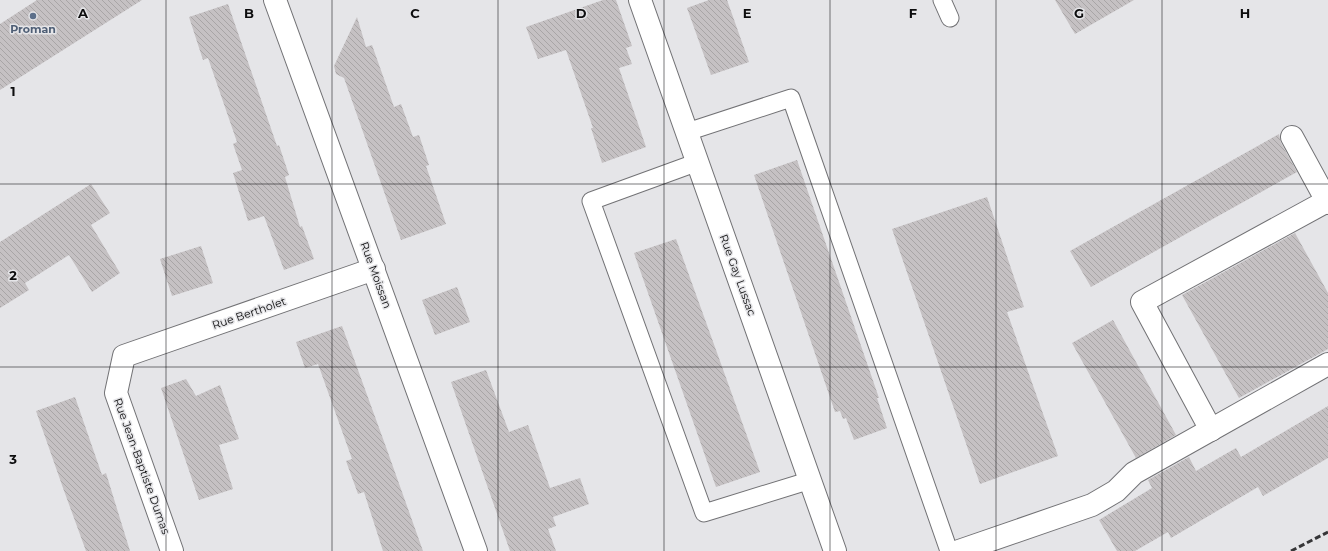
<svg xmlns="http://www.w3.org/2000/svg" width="1328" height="551" viewBox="0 0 1328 551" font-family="Montserrat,sans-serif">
	<defs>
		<pattern id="building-back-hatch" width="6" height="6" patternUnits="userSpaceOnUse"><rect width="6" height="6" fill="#c5c1c3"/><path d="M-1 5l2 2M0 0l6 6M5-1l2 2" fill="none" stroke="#a8a5a6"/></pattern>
	</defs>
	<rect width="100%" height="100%" fill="#e5e5e8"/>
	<!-- building -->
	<g fill="url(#building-back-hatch)">
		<path d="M 37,0 L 142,0 L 0,90 L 0,24 Z"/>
		<path d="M 603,0 L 616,0 L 632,46 L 626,48 L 632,64 L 619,68 L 646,147 L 602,163 L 591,128 L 593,128 L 566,50 L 538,59 L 526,27 Z"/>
		<path d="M 709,0 L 727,0 L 749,62 L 711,75 L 687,8 Z"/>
		<path d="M 1055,0 L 1134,0 L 1075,34 Z"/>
		<path d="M 228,4 L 277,146 L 279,145 L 289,175 L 285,177 L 300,227 L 302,226 L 314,259 L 284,270 L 264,216 L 248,221 L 233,173 L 242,170 L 233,144 L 237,142 L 208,58 L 203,60 L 189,17 Z"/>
		<path d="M 357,17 L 366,47 L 372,45 L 394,107 L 401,104 L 413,137 L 419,135 L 429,165 L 426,166 L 446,224 L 401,240 L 344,78 L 336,74 L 334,66 Z"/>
		<path d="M 1279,134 L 1281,143 L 1297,172 L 1091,287 L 1070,251 Z"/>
		<path d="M 797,160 L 879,398 L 877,398 L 887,428 L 854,440 L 846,418 L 843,419 L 840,411 L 835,412 L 754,175 Z"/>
		<path d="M 91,184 L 110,213 L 91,225 L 120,273 L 92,292 L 69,255 L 25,283 L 29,290 L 0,308 L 0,242 Z"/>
		<path d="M 987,197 L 1024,307 L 1007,312 L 1058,456 L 980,484 L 892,229 Z"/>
		<path d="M 1295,233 L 1328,293 L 1328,349 L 1239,398 L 1182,295 Z"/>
		<path d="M 676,239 L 760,472 L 716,487 L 634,253 Z"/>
		<path d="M 201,246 L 213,283 L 172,296 L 160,259 Z"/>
		<path d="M 457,287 L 470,322 L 435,335 L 422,300 Z"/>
		<path d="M 1113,320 L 1176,435 L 1136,458 L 1072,343 Z"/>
		<path d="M 342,326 L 386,447 L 423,551 L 383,551 L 364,492 L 358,494 L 346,461 L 352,459 L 318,364 L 305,368 L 296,342 Z"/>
		<path d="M 486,370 L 509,432 L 528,425 L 550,488 L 580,478 L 589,504 L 553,517 L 556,526 L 548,529 L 556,551 L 510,551 L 451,382 Z"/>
		<path d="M 186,379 L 196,396 L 220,385 L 239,439 L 219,445 L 233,489 L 199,500 L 161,388 Z"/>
		<path d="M 75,397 L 102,475 L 106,473 L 130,551 L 86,551 L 63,488 L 36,411 Z"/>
		<path d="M 1328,406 L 1328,458 L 1263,496 L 1258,487 L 1171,538 L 1168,532 L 1135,551 L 1117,551 L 1099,520 L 1152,488 L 1148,480 L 1189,457 L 1196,471 L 1236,448 L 1241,457 Z"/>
	</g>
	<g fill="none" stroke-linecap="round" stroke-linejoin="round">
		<!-- service casing -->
		<g stroke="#727275" stroke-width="19">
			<g id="service">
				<path d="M 942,0 L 950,18"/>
				<path d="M 687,132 L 791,98 L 949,551"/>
				<path d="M 698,162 L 591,201 L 704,513 L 811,480"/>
			</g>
		</g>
		<!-- minor casing -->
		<g stroke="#727275" stroke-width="24">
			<g id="minor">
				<path d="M 275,0 L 476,551"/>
				<path d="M 640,0 L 835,551"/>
				<path d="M 1292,137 L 1328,203"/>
				<path d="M 1211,430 L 1142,302 L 1327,201"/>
				<path d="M 172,551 L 116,393 L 124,356 L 374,269"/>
				<path d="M 959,551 L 1092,505 L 1116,491 L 1134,473 L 1328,364"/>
			</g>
		</g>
		<!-- service -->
		<use href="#service" stroke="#fff" stroke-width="17"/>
		<!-- minor -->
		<use href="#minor" stroke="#fff" stroke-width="22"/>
		<!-- rail -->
		<path stroke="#363638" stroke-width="3" stroke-dasharray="6 3" stroke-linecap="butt" d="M 1291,551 L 1328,532"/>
	</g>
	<!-- grid -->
	<path fill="none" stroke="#0d0d0e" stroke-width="1" stroke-opacity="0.55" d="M 166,0 L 166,551M 332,0 L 332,551M 498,0 L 498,551M 664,0 L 664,551M 830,0 L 830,551M 996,0 L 996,551M 1162,0 L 1162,551M 0,184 L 1328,184M 0,367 L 1328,367"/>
	<!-- markers -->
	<circle fill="#5c6f8a" stroke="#e5e5e8" stroke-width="1.5" cx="33" cy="16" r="4"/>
	<g text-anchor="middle" stroke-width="3" stroke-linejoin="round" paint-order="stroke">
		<!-- service labels -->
		<g font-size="11" font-weight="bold" fill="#4e5e75" stroke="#e5e5e8">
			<text x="33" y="33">Proman</text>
		</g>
		<!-- street labels -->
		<g font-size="11" fill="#0d0d0e" stroke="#e5e5e8">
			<text transform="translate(376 275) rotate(70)" y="4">Rue Moissan</text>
			<text transform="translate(738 275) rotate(70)" y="4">Rue Gay Lussac</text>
			<text transform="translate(249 313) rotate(-19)" y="4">Rue Bertholet</text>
			<text transform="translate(142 466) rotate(70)" y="4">Rue Jean-Baptiste Dumas</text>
		</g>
	</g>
	<g font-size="13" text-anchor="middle" font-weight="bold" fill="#0d0d0e" stroke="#e5e5e8" stroke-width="3" stroke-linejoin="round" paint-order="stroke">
		<text x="83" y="18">A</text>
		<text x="249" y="18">B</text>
		<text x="415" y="18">C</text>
		<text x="581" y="18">D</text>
		<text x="747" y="18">E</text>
		<text x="913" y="18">F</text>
		<text x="1079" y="18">G</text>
		<text x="1245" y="18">H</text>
		<text x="13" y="96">1</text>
		<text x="13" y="280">2</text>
		<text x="13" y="464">3</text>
	</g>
</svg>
